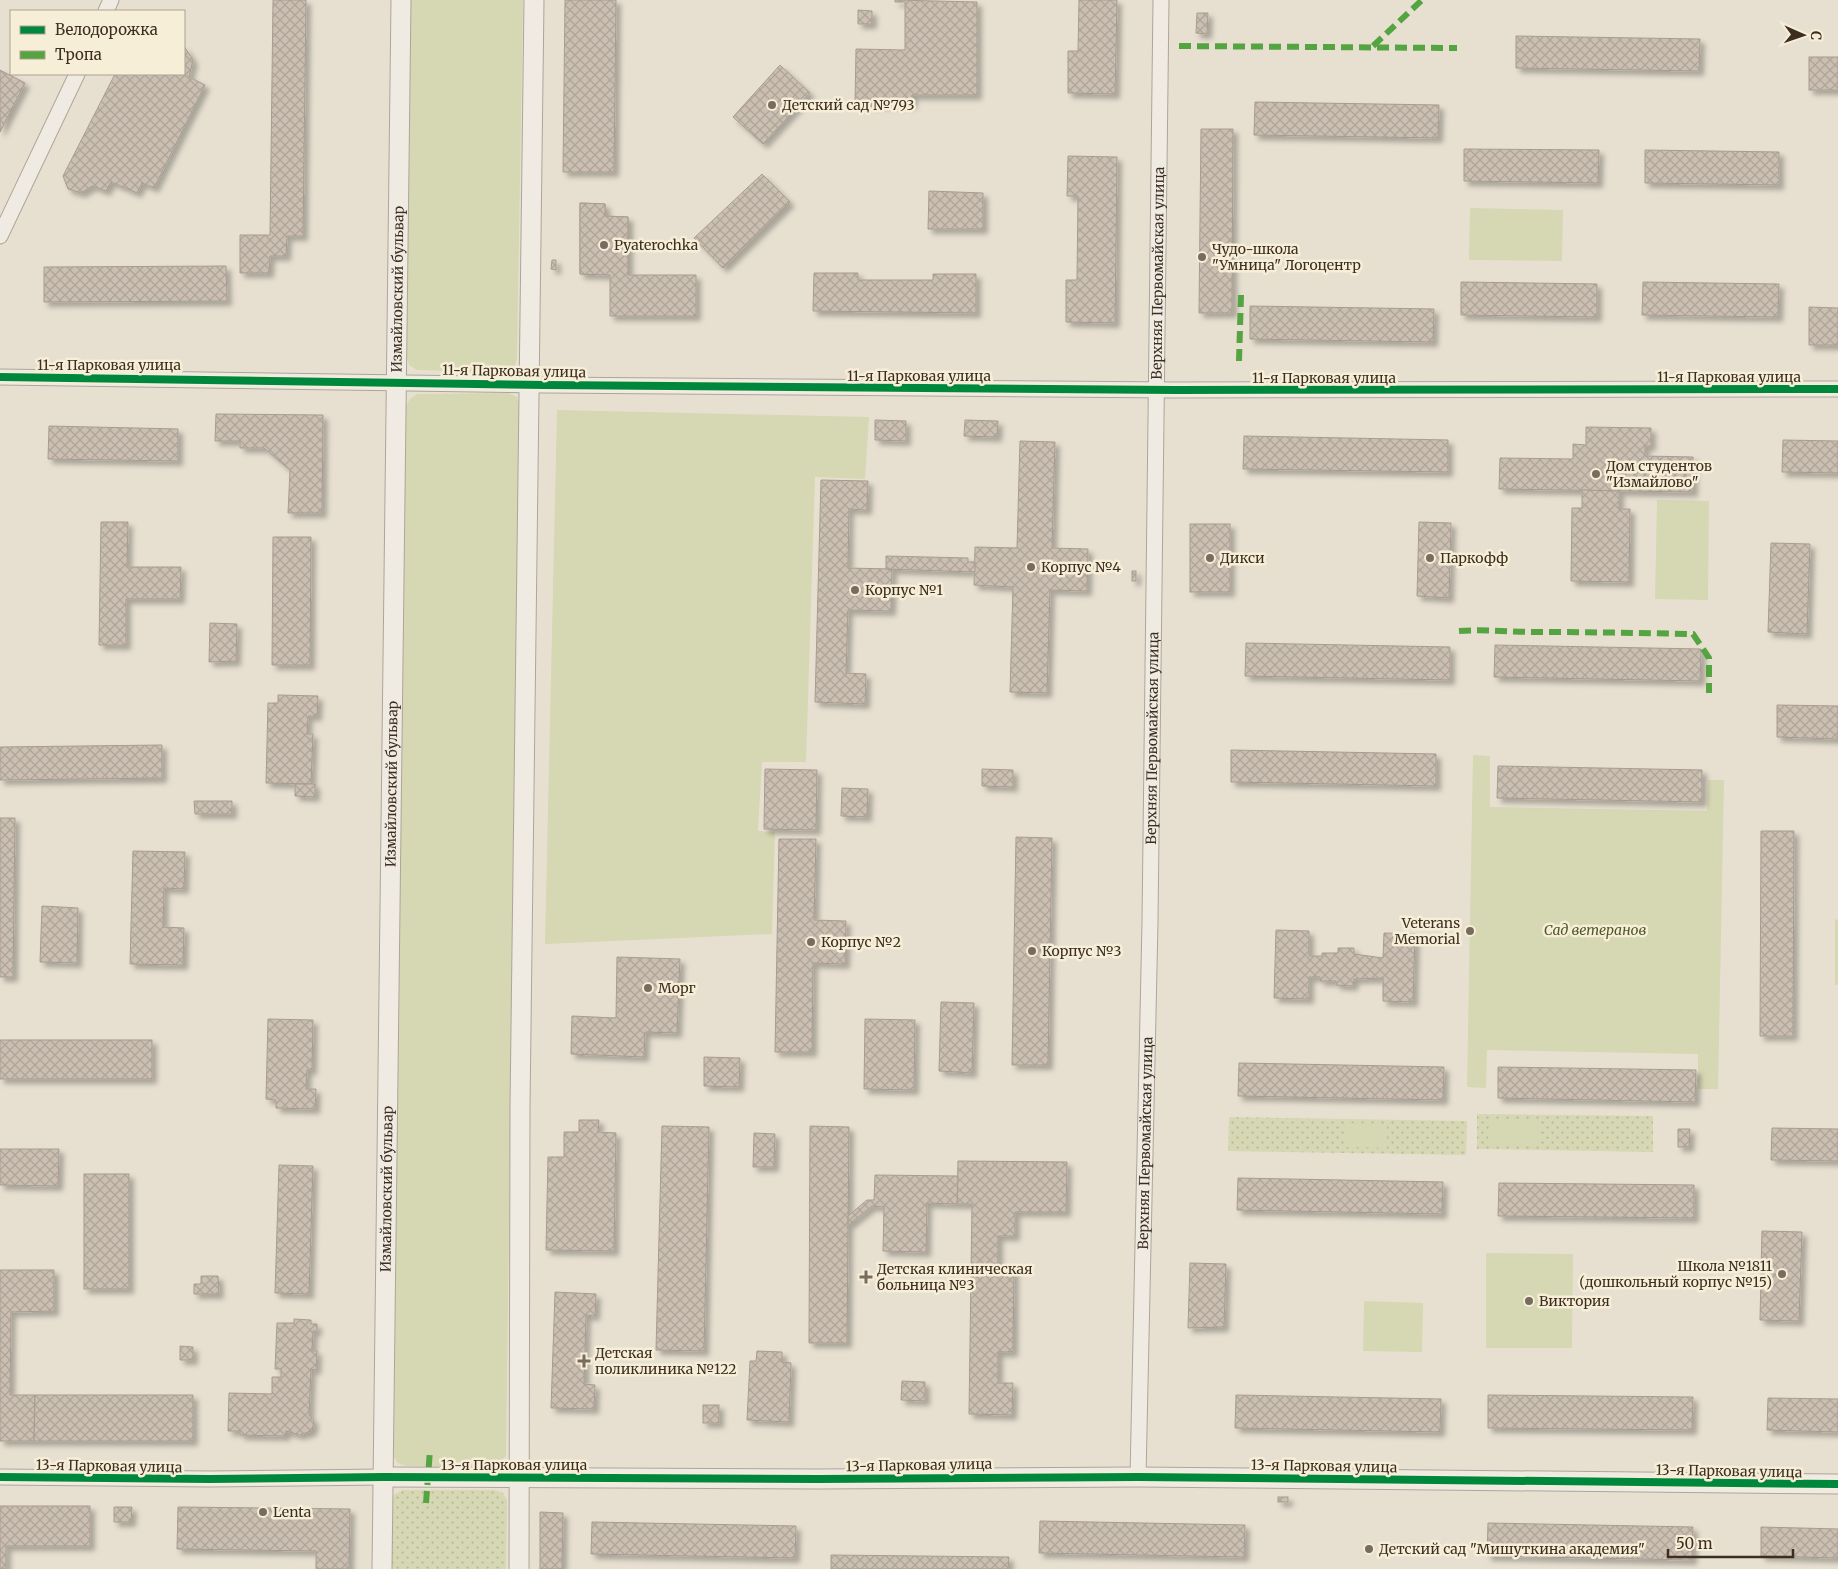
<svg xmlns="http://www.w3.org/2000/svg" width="1838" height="1569" viewBox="0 0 1838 1569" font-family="Merriweather,serif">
	<defs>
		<pattern id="grass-dots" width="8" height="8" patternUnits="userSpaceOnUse" patternTransform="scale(1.25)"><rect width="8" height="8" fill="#d6d7b3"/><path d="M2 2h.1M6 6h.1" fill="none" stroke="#b9b99a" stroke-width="1.8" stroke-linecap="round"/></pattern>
		<pattern id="building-cross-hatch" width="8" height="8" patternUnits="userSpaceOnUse" patternTransform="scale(1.25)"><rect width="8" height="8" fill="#cbbfb2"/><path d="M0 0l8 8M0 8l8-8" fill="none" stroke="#afa499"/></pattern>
		<filter id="shadow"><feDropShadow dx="4.5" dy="4.5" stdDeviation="2.5" flood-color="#0004"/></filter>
	</defs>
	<rect width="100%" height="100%" fill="#e7e0d1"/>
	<!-- grass -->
	<g fill="url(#grass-dots)">
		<path d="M 1477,1114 L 1653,1116 L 1653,1152 L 1477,1149 Z"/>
		<path d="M 1229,1117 L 1467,1121 L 1466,1155 L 1228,1151 Z"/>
		<path d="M 403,1490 L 494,1490 L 503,1493 L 507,1500 L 506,1569 L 390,1569 L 390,1500 L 395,1494 Z"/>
	</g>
	<!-- green -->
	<g fill="#d6d7b3">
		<path d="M 411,0 L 523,0 L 517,358 L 514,368 L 504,372 L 417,370 L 409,365 L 406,354 Z"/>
		<path d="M 1470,208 L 1563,210 L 1562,261 L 1469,260 Z"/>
		<path d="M 509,393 L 517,397 L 520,407 L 506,1456 L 492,1468 L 406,1466 L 398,1463 L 393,1456 L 405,407 L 410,399 L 417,394 Z"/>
		<path d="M 557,410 L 869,417 L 865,479 L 815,477 L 806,762 L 762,762 L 758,831 L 775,832 L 772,934 L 545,944 Z"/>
		<path d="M 1657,500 L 1709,501 L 1708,600 L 1655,599 Z"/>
		<path d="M 1473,755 L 1490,756 L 1490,807 L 1707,811 L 1708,780 L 1724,780 L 1718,1089 L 1698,1089 L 1698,1054 L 1487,1050 L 1486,1088 L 1467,1087 Z"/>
		<path d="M 1838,919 L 1838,985 L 1835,985 L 1835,920 Z"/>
		<path d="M 1489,1119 L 1541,1119 L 1540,1145 L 1488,1144 Z"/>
		<path d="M 1345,1123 L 1387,1124 L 1387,1148 L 1344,1147 Z"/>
		<path d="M 1486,1253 L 1573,1254 L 1572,1348 L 1486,1348 Z"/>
		<path d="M 1364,1301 L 1423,1303 L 1422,1352 L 1363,1351 Z"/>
	</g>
	<!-- building -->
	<g fill="url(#building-cross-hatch)" stroke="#a89c90" filter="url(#shadow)">
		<path d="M 273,0 L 306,0 L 303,236 L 287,236 L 286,256 L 270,256 L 269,273 L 240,273 L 240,235 L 270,235 Z"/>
		<path d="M 565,0 L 616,0 L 614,172 L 563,172 Z"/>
		<path d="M 895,0 L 977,2 L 977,95 L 912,95 L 912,104 L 855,104 L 856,49 L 905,50 L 905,2 L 895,2 Z"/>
		<path d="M 1079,0 L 1117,0 L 1115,94 L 1068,93 L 1068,51 L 1078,51 Z"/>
		<path d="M 858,10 L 872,11 L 872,24 L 858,24 Z"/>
		<path d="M 1197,13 L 1208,13 L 1207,34 L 1196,33 Z"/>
		<path d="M 1516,36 L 1700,39 L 1699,71 L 1516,68 Z"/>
		<path d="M 184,46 L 193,60 L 189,77 L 205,85 L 154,188 L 142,183 L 137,193 L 111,182 L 106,191 L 92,186 L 81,193 L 68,189 L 63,176 L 115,74 L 184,74 Z"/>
		<rect x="1809" y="57" width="29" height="33"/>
		<path d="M 780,65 L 810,93 L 763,144 L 733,117 Z"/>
		<path d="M 0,70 L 25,83 L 0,132 Z"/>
		<path d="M 1255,102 L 1439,105 L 1438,138 L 1254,135 Z"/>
		<path d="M 1201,129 L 1233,129 L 1232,313 L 1199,313 Z"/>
		<path d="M 1464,149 L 1599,150 L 1598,183 L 1464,181 Z"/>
		<path d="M 1645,150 L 1779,152 L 1779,185 L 1645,183 Z"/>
		<path d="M 1068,156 L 1117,157 L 1115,323 L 1066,322 L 1066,280 L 1077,280 L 1078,196 L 1067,196 Z"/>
		<path d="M 762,174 L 790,202 L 723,268 L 694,238 Z"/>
		<path d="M 929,191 L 983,193 L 983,229 L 928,229 Z"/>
		<path d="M 580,203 L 605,204 L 605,216 L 628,217 L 628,275 L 580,274 Z"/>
		<path d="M 580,203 L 605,204 L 605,216 L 628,217 L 628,275 L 696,275 L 696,316 L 610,316 L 610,275 L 580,274 Z"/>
		<path d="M 552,260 L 556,260 L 556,270 L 551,269 Z"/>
		<path d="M 226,266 L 227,301 L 44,302 L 44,267 Z"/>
		<path d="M 814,273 L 858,273 L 858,280 L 933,280 L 933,274 L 976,274 L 976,313 L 813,311 Z"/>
		<path d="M 1461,282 L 1597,284 L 1597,317 L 1461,315 Z"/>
		<path d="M 1643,282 L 1779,284 L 1778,317 L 1642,315 Z"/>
		<path d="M 1250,306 L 1434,309 L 1433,342 L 1250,339 Z"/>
		<path d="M 1809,307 L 1838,308 L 1838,345 L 1809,345 Z"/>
		<path d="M 216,414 L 323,415 L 322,513 L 288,513 L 290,470 L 264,448 L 240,448 L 240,441 L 215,441 Z"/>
		<path d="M 875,420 L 906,421 L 906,441 L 875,440 Z"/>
		<path d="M 965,420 L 998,421 L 997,437 L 964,436 Z"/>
		<path d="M 49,426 L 178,429 L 178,461 L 48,459 Z"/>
		<path d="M 1586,427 L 1651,428 L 1651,446 L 1645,446 L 1645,456 L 1693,457 L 1693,492 L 1499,489 L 1500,458 L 1573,459 L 1573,444 L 1586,445 Z"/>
		<path d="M 1244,436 L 1448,440 L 1448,472 L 1243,469 Z"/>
		<path d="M 1783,440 L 1838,441 L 1838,473 L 1782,472 Z"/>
		<path d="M 1020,441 L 1055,442 L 1052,548 L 1088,549 L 1087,591 L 1050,590 L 1047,693 L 1010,692 L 1013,587 L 974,585 L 975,547 L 1017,548 Z"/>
		<path d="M 821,480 L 868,481 L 867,510 L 849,509 L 848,568 L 892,569 L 891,611 L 848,610 L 846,673 L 866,674 L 865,704 L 815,702 Z"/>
		<path d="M 1582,490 L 1619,491 L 1619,509 L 1630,509 L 1629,582 L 1571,581 L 1572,508 L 1582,508 Z"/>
		<path d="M 101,522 L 128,522 L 127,567 L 181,567 L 180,599 L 126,599 L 126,645 L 99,645 Z"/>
		<path d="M 1419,522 L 1451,523 L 1449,598 L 1417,596 Z"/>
		<rect x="1190" y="524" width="40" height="68"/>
		<path d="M 273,537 L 311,537 L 310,665 L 272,665 Z"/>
		<path d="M 1771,543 L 1810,544 L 1807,634 L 1768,632 Z"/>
		<path d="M 886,556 L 968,558 L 968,562 L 975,562 L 975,572 L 886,569 Z"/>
		<rect x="1132" y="571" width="4" height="10"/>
		<path d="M 210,623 L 237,624 L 236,661 L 209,662 Z"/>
		<path d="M 1246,643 L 1450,647 L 1450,680 L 1245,676 Z"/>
		<path d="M 1495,645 L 1701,649 L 1700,681 L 1494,677 Z"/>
		<path d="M 278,695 L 318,696 L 317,716 L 308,716 L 307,734 L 313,734 L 311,784 L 266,783 L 268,703 L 278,703 Z"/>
		<path d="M 1777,705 L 1838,706 L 1838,739 L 1777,737 Z"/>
		<path d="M 162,745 L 162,778 L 0,780 L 0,747 Z"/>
		<path d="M 1231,750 L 1436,754 L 1436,786 L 1231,782 Z"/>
		<path d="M 1498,766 L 1702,770 L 1702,802 L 1497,798 Z"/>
		<path d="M 765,769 L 817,770 L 816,830 L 764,829 Z"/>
		<path d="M 982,769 L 1013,770 L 1013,787 L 982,786 Z"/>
		<path d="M 295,784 L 315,784 L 315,797 L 295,796 Z"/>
		<path d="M 842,788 L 868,789 L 867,817 L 841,816 Z"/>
		<path d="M 194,801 L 232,801 L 232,814 L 195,814 Z"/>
		<path d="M 0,818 L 15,818 L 13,977 L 0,977 Z"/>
		<path d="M 1761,831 L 1794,831 L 1793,1036 L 1760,1036 Z"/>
		<path d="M 1016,837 L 1052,838 L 1048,1065 L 1012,1065 Z"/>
		<path d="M 779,839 L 816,839 L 814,920 L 846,921 L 845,964 L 813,963 L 812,1052 L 775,1052 Z"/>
		<path d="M 133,851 L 185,852 L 184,889 L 164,888 L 163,927 L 184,928 L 183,965 L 130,964 Z"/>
		<path d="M 42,906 L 78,908 L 77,963 L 40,962 Z"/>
		<path d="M 1276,930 L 1309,931 L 1309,956 L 1322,956 L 1322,953 L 1338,953 L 1338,948 L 1354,948 L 1354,954 L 1383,958 L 1384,933 L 1415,934 L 1413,1002 L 1383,1001 L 1383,978 L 1354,979 L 1353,986 L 1336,985 L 1336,981 L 1320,981 L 1320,977 L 1309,977 L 1309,999 L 1274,998 Z"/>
		<path d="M 617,957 L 680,959 L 677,1033 L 645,1032 L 644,1057 L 571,1054 L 572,1016 L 616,1018 Z"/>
		<path d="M 941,1002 L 974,1003 L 972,1073 L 939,1071 Z"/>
		<path d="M 268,1019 L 313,1020 L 312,1070 L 307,1070 L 306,1089 L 316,1089 L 315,1109 L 276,1108 L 276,1100 L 266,1099 Z"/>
		<path d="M 865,1019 L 915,1020 L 914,1090 L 864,1089 Z"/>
		<rect x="0" y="1040" width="152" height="39"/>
		<path d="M 704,1057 L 740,1058 L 739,1087 L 704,1086 Z"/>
		<path d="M 1239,1063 L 1444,1067 L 1443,1100 L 1238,1096 Z"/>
		<path d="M 1498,1067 L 1696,1070 L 1695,1102 L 1498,1098 Z"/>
		<path d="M 579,1120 L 599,1120 L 598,1132 L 616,1133 L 614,1251 L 546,1250 L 548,1157 L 564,1157 L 564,1132 L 579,1132 Z"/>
		<path d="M 662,1126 L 709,1127 L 704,1351 L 656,1350 Z"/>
		<path d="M 810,1126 L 849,1127 L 847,1343 L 809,1343 Z"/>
		<path d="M 1772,1128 L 1838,1129 L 1838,1161 L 1771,1160 Z"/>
		<path d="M 1678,1129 L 1690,1129 L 1689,1147 L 1678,1147 Z"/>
		<path d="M 754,1133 L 775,1134 L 774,1167 L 753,1167 Z"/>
		<path d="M 0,1149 L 59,1149 L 58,1186 L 0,1185 Z"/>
		<path d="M 958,1161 L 1067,1162 L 1066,1212 L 1015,1212 L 1015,1236 L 998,1236 L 998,1265 L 1014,1265 L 1013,1352 L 998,1352 L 998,1383 L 1013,1383 L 1012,1415 L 969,1414 L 972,1204 L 957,1204 Z"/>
		<path d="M 279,1165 L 313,1166 L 309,1294 L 275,1293 Z"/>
		<rect x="84" y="1174" width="45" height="115"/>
		<path d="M 875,1175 L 958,1176 L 957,1204 L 927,1203 L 926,1252 L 883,1251 L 884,1207 L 872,1206 L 848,1225 L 848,1216 L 867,1200 L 874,1200 Z"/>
		<path d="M 1238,1178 L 1443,1182 L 1442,1214 L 1237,1210 Z"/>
		<path d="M 1499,1183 L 1694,1185 L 1694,1218 L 1498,1216 Z"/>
		<path d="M 1762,1231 L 1802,1232 L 1799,1321 L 1760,1320 Z"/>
		<path d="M 1190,1263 L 1226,1264 L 1224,1327 L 1188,1328 Z"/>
		<path d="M 0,1270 L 54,1270 L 54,1311 L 11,1312 L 10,1395 L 35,1395 L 34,1441 L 0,1441 Z"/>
		<path d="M 201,1276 L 218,1276 L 219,1294 L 194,1294 L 194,1284 L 201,1284 Z"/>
		<path d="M 555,1292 L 596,1294 L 595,1316 L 586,1315 L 584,1384 L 595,1385 L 594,1409 L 551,1408 Z"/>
		<path d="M 294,1319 L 311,1320 L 311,1324 L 317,1324 L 317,1331 L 313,1331 L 312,1351 L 317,1351 L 316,1370 L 311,1369 L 309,1415 L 314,1421 L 312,1431 L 299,1435 L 286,1431 L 285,1436 L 240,1435 L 240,1431 L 228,1431 L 229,1393 L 272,1394 L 272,1377 L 281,1377 L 281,1369 L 275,1369 L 277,1323 L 294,1323 Z"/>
		<path d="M 180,1346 L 193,1347 L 193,1360 L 180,1360 Z"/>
		<path d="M 757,1351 L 782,1352 L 782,1362 L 791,1363 L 789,1422 L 747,1420 L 750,1361 L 756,1361 Z"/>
		<path d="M 902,1381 L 925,1382 L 925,1401 L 901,1400 Z"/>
		<path d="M 35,1395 L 193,1395 L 193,1441 L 34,1441 Z"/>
		<path d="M 1236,1395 L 1441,1399 L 1440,1432 L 1235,1428 Z"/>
		<path d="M 1488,1395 L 1693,1397 L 1692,1430 L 1488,1428 Z"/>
		<path d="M 1768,1398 L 1838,1399 L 1838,1432 L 1767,1430 Z"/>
		<rect x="703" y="1405" width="16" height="18"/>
		<rect x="1278" y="1497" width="10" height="5"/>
		<path d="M 0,1506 L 90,1506 L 90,1546 L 6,1546 L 6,1569 L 0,1569 Z"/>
		<path d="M 114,1507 L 132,1507 L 131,1522 L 114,1522 Z"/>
		<path d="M 178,1507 L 350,1509 L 349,1569 L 316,1569 L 316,1551 L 177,1549 Z"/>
		<path d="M 540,1512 L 563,1513 L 562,1569 L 540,1569 Z"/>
		<path d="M 1040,1521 L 1245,1525 L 1244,1557 L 1039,1553 Z"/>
		<path d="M 592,1522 L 796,1526 L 795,1558 L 591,1554 Z"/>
		<path d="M 1488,1523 L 1693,1527 L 1692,1560 L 1487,1556 Z"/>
		<path d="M 1761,1527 L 1838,1529 L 1838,1558 L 1761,1556 Z"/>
		<path d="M 831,1555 L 1009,1557 L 1008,1569 L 831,1569 Z"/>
	</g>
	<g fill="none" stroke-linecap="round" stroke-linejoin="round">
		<!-- minor casing -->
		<g stroke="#ada599" stroke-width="17">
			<g id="minor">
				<path d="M 106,11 L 111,0"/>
				<path d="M 0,236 L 77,74"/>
				<path d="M 0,377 L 545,385 L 1176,390 L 1838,389"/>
				<path d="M 0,1477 L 210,1479 L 383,1477"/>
				<path id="s1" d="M 1138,1477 L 1150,922 L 1161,0"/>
			</g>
		</g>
		<!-- tertiary casing -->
		<g stroke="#ada599" stroke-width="21">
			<g id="tertiary">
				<path d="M 383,1477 L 818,1479 L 1138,1477 L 1838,1484"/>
				<path id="s2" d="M 382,1569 L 401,0"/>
				<path d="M 519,1569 L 520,1107 L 534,0"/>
			</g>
		</g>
		<!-- minor -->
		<use href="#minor" stroke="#efebe3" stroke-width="15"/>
		<!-- tertiary -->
		<use href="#tertiary" stroke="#efebe3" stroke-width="19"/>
		<!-- quiet -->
		<g stroke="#54a441" stroke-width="6" stroke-dasharray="12 6" stroke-linecap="butt">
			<path d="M 1179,46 L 1457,48"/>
			<path d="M 1373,46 L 1422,0"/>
			<path d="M 1239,361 L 1241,295"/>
			<path d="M 1459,631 C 1485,629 1510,632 1535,632 C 1588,632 1640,633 1693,634 L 1709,658 L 1709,693"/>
			<path d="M 426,1503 L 430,1450"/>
		</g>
		<!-- cycleway casing -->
		<g stroke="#f7eed8" stroke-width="11">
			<g id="cycleway">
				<path d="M 0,377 L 545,385 L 1176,390 L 1838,389"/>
				<path d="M 0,1477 L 210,1479 L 383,1477 L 818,1479 L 1138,1477 L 1838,1484"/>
			</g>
		</g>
		<!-- cycleway -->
		<use href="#cycleway" stroke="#00873e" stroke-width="8"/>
	</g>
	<!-- markers -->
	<g fill="#786c5e" stroke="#f7eed8" stroke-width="2">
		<circle cx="772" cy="105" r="5"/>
		<circle cx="604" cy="245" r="5"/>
		<circle cx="1202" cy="257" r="5"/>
		<circle cx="1596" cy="474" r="5"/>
		<circle cx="1210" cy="558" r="5"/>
		<circle cx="1430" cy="558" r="5"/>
		<circle cx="1031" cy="567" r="5"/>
		<circle cx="855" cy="590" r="5"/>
		<circle cx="1470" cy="931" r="5"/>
		<circle cx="811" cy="942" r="5"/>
		<circle cx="1032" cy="951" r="5"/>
		<circle cx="648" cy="988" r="5"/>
		<circle cx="1782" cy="1274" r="5"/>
		<path d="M863.5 1269.5h5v5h5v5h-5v5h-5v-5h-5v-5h5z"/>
		<circle cx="1529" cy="1301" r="5"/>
		<path d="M581.5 1353.5h5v5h5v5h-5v5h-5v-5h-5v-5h5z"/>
		<circle cx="263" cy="1512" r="5"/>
		<circle cx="1369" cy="1549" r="5"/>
	</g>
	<g text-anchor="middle" stroke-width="5" stroke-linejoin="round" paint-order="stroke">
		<!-- poi labels -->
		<g font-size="14" fill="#3d2e20" stroke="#f7eed8" text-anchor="start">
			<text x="782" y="110">Детский сад №793</text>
			<text x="614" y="250">Pyaterochka</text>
			<text x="1212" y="254">Чудо-школа<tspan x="1212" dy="16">"Умница" Логоцентр</tspan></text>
			<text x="1606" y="471">Дом студентов<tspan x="1606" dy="16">"Измайлово"</tspan></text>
			<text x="1220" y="563">Дикси</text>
			<text x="1440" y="563">Паркофф</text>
			<text x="1041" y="572">Корпус №4</text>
			<text x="865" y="595">Корпус №1</text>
			<text x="1460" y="928" text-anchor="end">Veterans<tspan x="1460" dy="16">Memorial</tspan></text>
			<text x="821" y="947">Корпус №2</text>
			<text x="1042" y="956">Корпус №3</text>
			<text x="658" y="993">Морг</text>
			<text x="1772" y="1271" text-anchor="end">Школа №1811<tspan x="1772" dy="16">(дошкольный корпус №15)</tspan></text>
			<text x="877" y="1274">Детская клиническая<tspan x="877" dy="16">больница №3</tspan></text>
			<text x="1539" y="1306">Виктория</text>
			<text x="595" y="1358">Детская<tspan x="595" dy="16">поликлиника №122</tspan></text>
			<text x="273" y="1517">Lenta</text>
			<text x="1379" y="1554">Детский сад "Мишуткина академия"</text>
		</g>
		<!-- street labels -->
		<g font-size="14" fill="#3d2e20" stroke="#f7eed8">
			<text dy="5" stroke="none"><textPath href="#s1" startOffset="1204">Верхняя Первомайская улица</textPath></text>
			<text dy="5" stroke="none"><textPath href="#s2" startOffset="1280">Измайловский бульвар</textPath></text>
			<text x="109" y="370">11-я Парковая улица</text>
			<text transform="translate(514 371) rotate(1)" y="5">11-я Парковая улица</text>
			<text x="919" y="381">11-я Парковая улица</text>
			<text x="1729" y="382">11-я Парковая улица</text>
			<text x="1324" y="383">11-я Парковая улица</text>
			<text dy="5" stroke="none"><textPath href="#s1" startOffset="739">Верхняя Первомайская улица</textPath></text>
			<text dy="5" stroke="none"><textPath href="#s2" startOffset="785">Измайловский бульвар</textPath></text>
			<text dy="5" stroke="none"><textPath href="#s1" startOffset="334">Верхняя Первомайская улица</textPath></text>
			<text dy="5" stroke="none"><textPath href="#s2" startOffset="380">Измайловский бульвар</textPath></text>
			<text x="514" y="1470">13-я Парковая улица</text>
			<text transform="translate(919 1465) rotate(-1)" y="5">13-я Парковая улица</text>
			<text transform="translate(109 1466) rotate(1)" y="5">13-я Парковая улица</text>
			<text transform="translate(1324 1466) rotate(1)" y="5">13-я Парковая улица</text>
			<text transform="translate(1729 1471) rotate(1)" y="5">13-я Парковая улица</text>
		</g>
		<!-- park labels -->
		<g font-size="14" font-style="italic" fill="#4d5a26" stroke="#f7eed8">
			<text x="1595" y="935">Сад ветеранов</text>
		</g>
	</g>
	<!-- legend -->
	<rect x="10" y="10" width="175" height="65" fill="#f7eed8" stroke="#ada18e"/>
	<rect x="20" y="26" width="25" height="8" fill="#00873e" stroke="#ada18e"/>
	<text x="55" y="35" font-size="15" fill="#3d2e20">Велодорожка</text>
	<rect x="20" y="51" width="25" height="8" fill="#54a441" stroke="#ada18e"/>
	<text x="55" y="60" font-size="15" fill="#3d2e20">Тропа</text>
	<!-- north arrow -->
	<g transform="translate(1803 35) rotate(92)" stroke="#f7eed8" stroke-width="4" paint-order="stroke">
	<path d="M0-4L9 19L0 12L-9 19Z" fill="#3d2e20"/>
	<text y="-8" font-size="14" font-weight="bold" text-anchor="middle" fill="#3d2e20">С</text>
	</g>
	<!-- scale -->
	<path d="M1668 1549v8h125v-8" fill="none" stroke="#3d2e20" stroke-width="2.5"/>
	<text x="1676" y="1549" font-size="15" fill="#3d2e20" stroke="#f7eed8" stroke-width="4" paint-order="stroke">50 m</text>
</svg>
